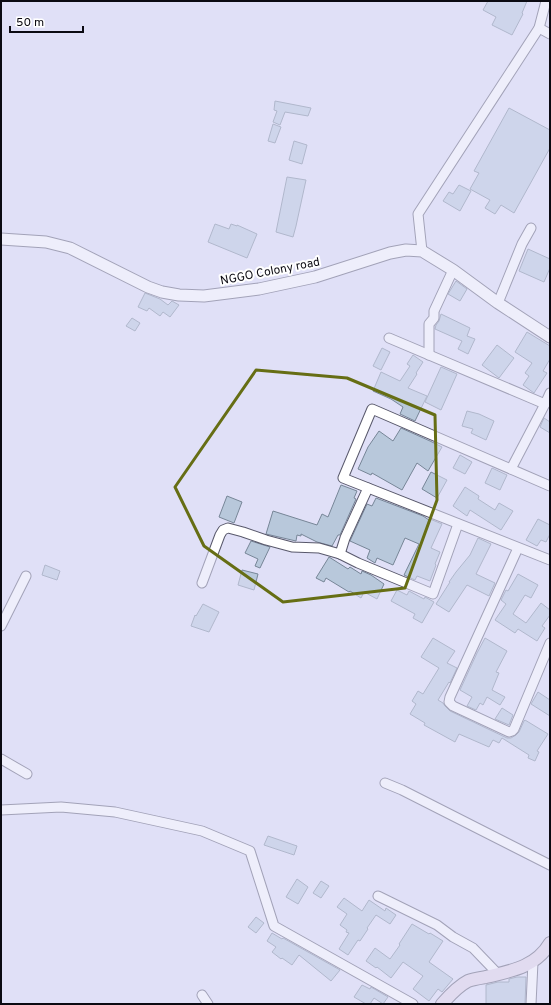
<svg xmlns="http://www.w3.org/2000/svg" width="551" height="1005" viewBox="0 0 551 1005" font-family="Overpass,sans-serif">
	<rect width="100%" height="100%" fill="#e0e0f7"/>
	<!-- building -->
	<g fill="#b8c8db" stroke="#778697">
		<path d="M 488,1 L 527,1 L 522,13 L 523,14 L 512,35 L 492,25 L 496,17 L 483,10 Z"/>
		<path d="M 275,101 L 311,108 L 308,116 L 285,112 L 280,125 L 273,122 L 277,111 L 274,110 Z"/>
		<path d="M 509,108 L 550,130 L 550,148 L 514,213 L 501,205 L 495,214 L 485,208 L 490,200 L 470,189 L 479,173 L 474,171 Z"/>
		<path d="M 273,124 L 281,127 L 275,143 L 268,141 Z"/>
		<path d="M 294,141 L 307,145 L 302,164 L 289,160 Z"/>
		<path d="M 287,177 L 306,180 L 296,226 L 293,237 L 276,232 Z"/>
		<path d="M 459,185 L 471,191 L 460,211 L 443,201 L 449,192 L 453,194 Z"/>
		<path d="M 215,224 L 229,229 L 231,224 L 237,226 L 237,225 L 257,234 L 247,258 L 208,242 Z"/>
		<path d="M 528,249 L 550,259 L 550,268 L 544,282 L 519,271 Z"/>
		<path d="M 456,281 L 467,289 L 460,301 L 448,294 Z"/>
		<path d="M 145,293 L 160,299 L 168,305 L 172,301 L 179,305 L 170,317 L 163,312 L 160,316 L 149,308 L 147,311 L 138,307 Z"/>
		<path d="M 441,314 L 470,328 L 467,336 L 475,339 L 468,354 L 458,349 L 462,341 L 435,329 L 436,325 L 439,321 Z"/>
		<path d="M 132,318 L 140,323 L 135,331 L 126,326 Z"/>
		<path d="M 527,332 L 550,346 L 550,359 L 543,371 L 547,373 L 534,393 L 523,385 L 529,376 L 525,373 L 532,363 L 515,352 Z"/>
		<path d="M 497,345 L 514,358 L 499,378 L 482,365 Z"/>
		<path d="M 382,348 L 390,352 L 381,370 L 373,366 Z"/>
		<path d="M 413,355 L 423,362 L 416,373 L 417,374 L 408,388 L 427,396 L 415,421 L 400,414 L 403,407 L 391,399 L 373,391 L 381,372 L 400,381 L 410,366 L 407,364 Z"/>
		<path d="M 441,367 L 457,374 L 441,410 L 425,402 Z"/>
		<path d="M 467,411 L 479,414 L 494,421 L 486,440 L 471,433 L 473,429 L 462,426 Z"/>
		<path d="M 544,418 L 550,422 L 550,433 L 540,427 Z"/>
		<path d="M 401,428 L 430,441 L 442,447 L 428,471 L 417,463 L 402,490 L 372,473 L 371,475 L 358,469 L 368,447 L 379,431 L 393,441 Z"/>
		<path d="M 460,455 L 472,462 L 465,474 L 453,468 Z"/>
		<path d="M 492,468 L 507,475 L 500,490 L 485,483 Z"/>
		<path d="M 431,472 L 447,480 L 437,498 L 422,489 Z"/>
		<path d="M 341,485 L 357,491 L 354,498 L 356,499 L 340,535 L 338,535 L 332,546 L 317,542 L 301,534 L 301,536 L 297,535 L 296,541 L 266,534 L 273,511 L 317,525 L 322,514 L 328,517 Z"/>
		<path d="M 465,487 L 479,496 L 478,499 L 495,510 L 499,503 L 513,511 L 501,530 L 470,510 L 467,516 L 453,506 Z"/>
		<path d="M 227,496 L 242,502 L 234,523 L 219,517 Z"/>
		<path d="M 376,498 L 423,516 L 429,520 L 430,519 L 442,524 L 431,548 L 440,552 L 435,564 L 436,565 L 430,581 L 417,576 L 415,580 L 404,575 L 419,544 L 405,538 L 393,565 L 377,558 L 375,563 L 367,558 L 370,550 L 350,541 L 367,504 L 372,506 Z"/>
		<path d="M 538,519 L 550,525 L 550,534 L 546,542 L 541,540 L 537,546 L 526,540 Z"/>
		<path d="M 478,538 L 491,544 L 476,574 L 495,583 L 489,596 L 467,585 L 449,612 L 436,604 L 450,582 L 449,582 L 456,572 L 470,555 Z"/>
		<path d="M 251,541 L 270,547 L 260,568 L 255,566 L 258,559 L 245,553 Z"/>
		<path d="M 329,557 L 348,569 L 350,567 L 361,574 L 362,571 L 371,575 L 384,584 L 377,599 L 364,592 L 361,598 L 350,591 L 349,592 L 326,578 L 324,582 L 316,578 Z"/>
		<path d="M 45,565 L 60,571 L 57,580 L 42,575 Z"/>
		<path d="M 242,570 L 258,574 L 254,590 L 238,585 Z"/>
		<path d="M 518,574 L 538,585 L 531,598 L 525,595 L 513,614 L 526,623 L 541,603 L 550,610 L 550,615 L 542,626 L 545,628 L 537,641 L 518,629 L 515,633 L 495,620 L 506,604 L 501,600 L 506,590 L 508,591 Z"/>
		<path d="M 397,590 L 407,595 L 409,591 L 424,599 L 425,597 L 434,602 L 422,623 L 413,618 L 415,614 L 391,601 Z"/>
		<path d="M 203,604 L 219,612 L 209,632 L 191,626 L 195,615 L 196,616 Z"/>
		<path d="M 433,638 L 455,651 L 447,663 L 457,668 L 450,683 L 449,682 L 438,700 L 443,703 L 445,706 L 450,711 L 507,738 L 511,738 L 516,735 L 519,732 L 524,721 L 525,720 L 548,734 L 537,751 L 539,752 L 535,761 L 528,758 L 529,755 L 502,738 L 499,743 L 493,740 L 489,747 L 459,734 L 455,742 L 424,725 L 425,723 L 410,714 L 416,704 L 412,701 L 418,691 L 423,694 L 439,668 L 421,657 Z"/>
		<path d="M 485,638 L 507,651 L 496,672 L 499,673 L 492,690 L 505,697 L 500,705 L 487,697 L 483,705 L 480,703 L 476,710 L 467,706 L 472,697 L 460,690 L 477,653 Z"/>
		<path d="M 538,692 L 550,700 L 550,716 L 531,704 Z"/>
		<path d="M 502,708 L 513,715 L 509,725 L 495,719 Z"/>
		<path d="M 268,836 L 297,846 L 294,855 L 264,845 Z"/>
		<path d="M 297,879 L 308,887 L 298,904 L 286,897 Z"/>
		<path d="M 321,881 L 329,886 L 321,898 L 313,893 Z"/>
		<path d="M 344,898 L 362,911 L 369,900 L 385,911 L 386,908 L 396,915 L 390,924 L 376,915 L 367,928 L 368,929 L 360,941 L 358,940 L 348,955 L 339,949 L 349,933 L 346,932 L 347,930 L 340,925 L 347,914 L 337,907 Z"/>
		<path d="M 256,917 L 264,923 L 256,933 L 248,927 Z"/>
		<path d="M 412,924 L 429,934 L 430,933 L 443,941 L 429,962 L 453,979 L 442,992 L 438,989 L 429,1001 L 413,989 L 423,976 L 403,962 L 391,978 L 377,967 L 376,968 L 366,961 L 375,948 L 390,959 L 400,945 L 399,944 Z"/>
		<path d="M 272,933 L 282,939 L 283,938 L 340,970 L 331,981 L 299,955 L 292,965 L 282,958 L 281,959 L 272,952 L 276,947 L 267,941 Z"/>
		<path d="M 517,977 L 526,977 L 525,1004 L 486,1004 L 486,985 L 498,982 L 509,982 L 509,979 Z"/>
		<path d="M 362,985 L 370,989 L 371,987 L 388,997 L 383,1004 L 374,998 L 370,1004 L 366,1004 L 354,997 Z"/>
	</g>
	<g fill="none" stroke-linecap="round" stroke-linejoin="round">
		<!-- minor casing -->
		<g stroke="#58586b" stroke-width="11">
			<g id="minor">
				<path d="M 539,28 L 550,34"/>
				<path d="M 422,251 L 418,214 L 539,28 L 546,1"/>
				<path d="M 498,303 L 522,244 L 531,228"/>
				<path d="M 389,338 L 545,404 L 550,393"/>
				<path d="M 429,355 L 429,324 L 434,318 L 434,311 L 453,270"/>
				<path d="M 511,469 L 545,404"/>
				<path d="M 550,486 L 372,409 L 343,478 L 550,560"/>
				<path d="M 518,548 L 450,697 L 449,702 L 453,706 L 509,732 L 512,731 L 514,729 L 550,643"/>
				<path d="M 340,554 L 345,538 L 368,488"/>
				<path d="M 202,583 L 220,535 L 223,530 L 228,528 L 243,532 L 266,540 L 292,547 L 319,548 L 340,554 L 358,563 L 433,594 L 458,524"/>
				<path d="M 1,626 L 26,576"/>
				<path d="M 1,759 L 27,774"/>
				<path d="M 385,783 L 402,790 L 550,865"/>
				<path d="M 1,810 L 61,807 L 115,812 L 202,831 L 250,851 L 274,926 L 413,1004"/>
				<path d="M 378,896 L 437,925 L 453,937 L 473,948 L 498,974"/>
				<path d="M 202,995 L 208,1004"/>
				<path d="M 531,1004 L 533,962"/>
			</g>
		</g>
		<!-- tertiary casing -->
		<g stroke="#58586b" stroke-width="13">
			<path id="tertiary" d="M 1,239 L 46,242 L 70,248 L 148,287 L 162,292 L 179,295 L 204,296 L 259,289 L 315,277 L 390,253 L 406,250 L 422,251 L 453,270 L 498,303 L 550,337"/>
		</g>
		<!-- secondary casing -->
		<g stroke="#58586b" stroke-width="14">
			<path id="secondary" d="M 442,1004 C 449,996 458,986 468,981 C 473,979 480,978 486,977 C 511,971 536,967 550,943"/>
		</g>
		<!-- minor -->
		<use href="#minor" stroke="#fff" stroke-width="9"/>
		<!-- tertiary -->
		<use href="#tertiary" stroke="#fff" stroke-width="11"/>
		<!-- secondary -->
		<use href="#secondary" stroke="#e3d4e7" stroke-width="12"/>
	</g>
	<!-- marked area -->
	<path d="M0 0H551V1005H0ZM 256,370 L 347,378 L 435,415 L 437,500 L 405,588 L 283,602 L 204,546 L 175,487 Z" fill="#e0e0f7" fill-opacity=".55" fill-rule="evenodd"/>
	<path fill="none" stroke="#666e14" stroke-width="3" stroke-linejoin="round" d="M 256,370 L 347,378 L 435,415 L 437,500 L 405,588 L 283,602 L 204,546 L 175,487 Z"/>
	<g text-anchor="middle" stroke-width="4" stroke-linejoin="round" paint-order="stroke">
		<!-- street labels -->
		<g font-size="12" fill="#0b0a12" stroke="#fff">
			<text transform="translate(270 271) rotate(-11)" y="4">NGGO Colony road</text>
		</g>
	</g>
	<!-- border -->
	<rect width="551" height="1005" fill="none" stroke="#0b0a12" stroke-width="4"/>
	<!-- scale -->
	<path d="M10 26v6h73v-6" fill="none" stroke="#0b0a12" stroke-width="2"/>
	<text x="16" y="26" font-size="12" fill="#0b0a12" stroke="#ffffff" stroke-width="3" paint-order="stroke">50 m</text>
</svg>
